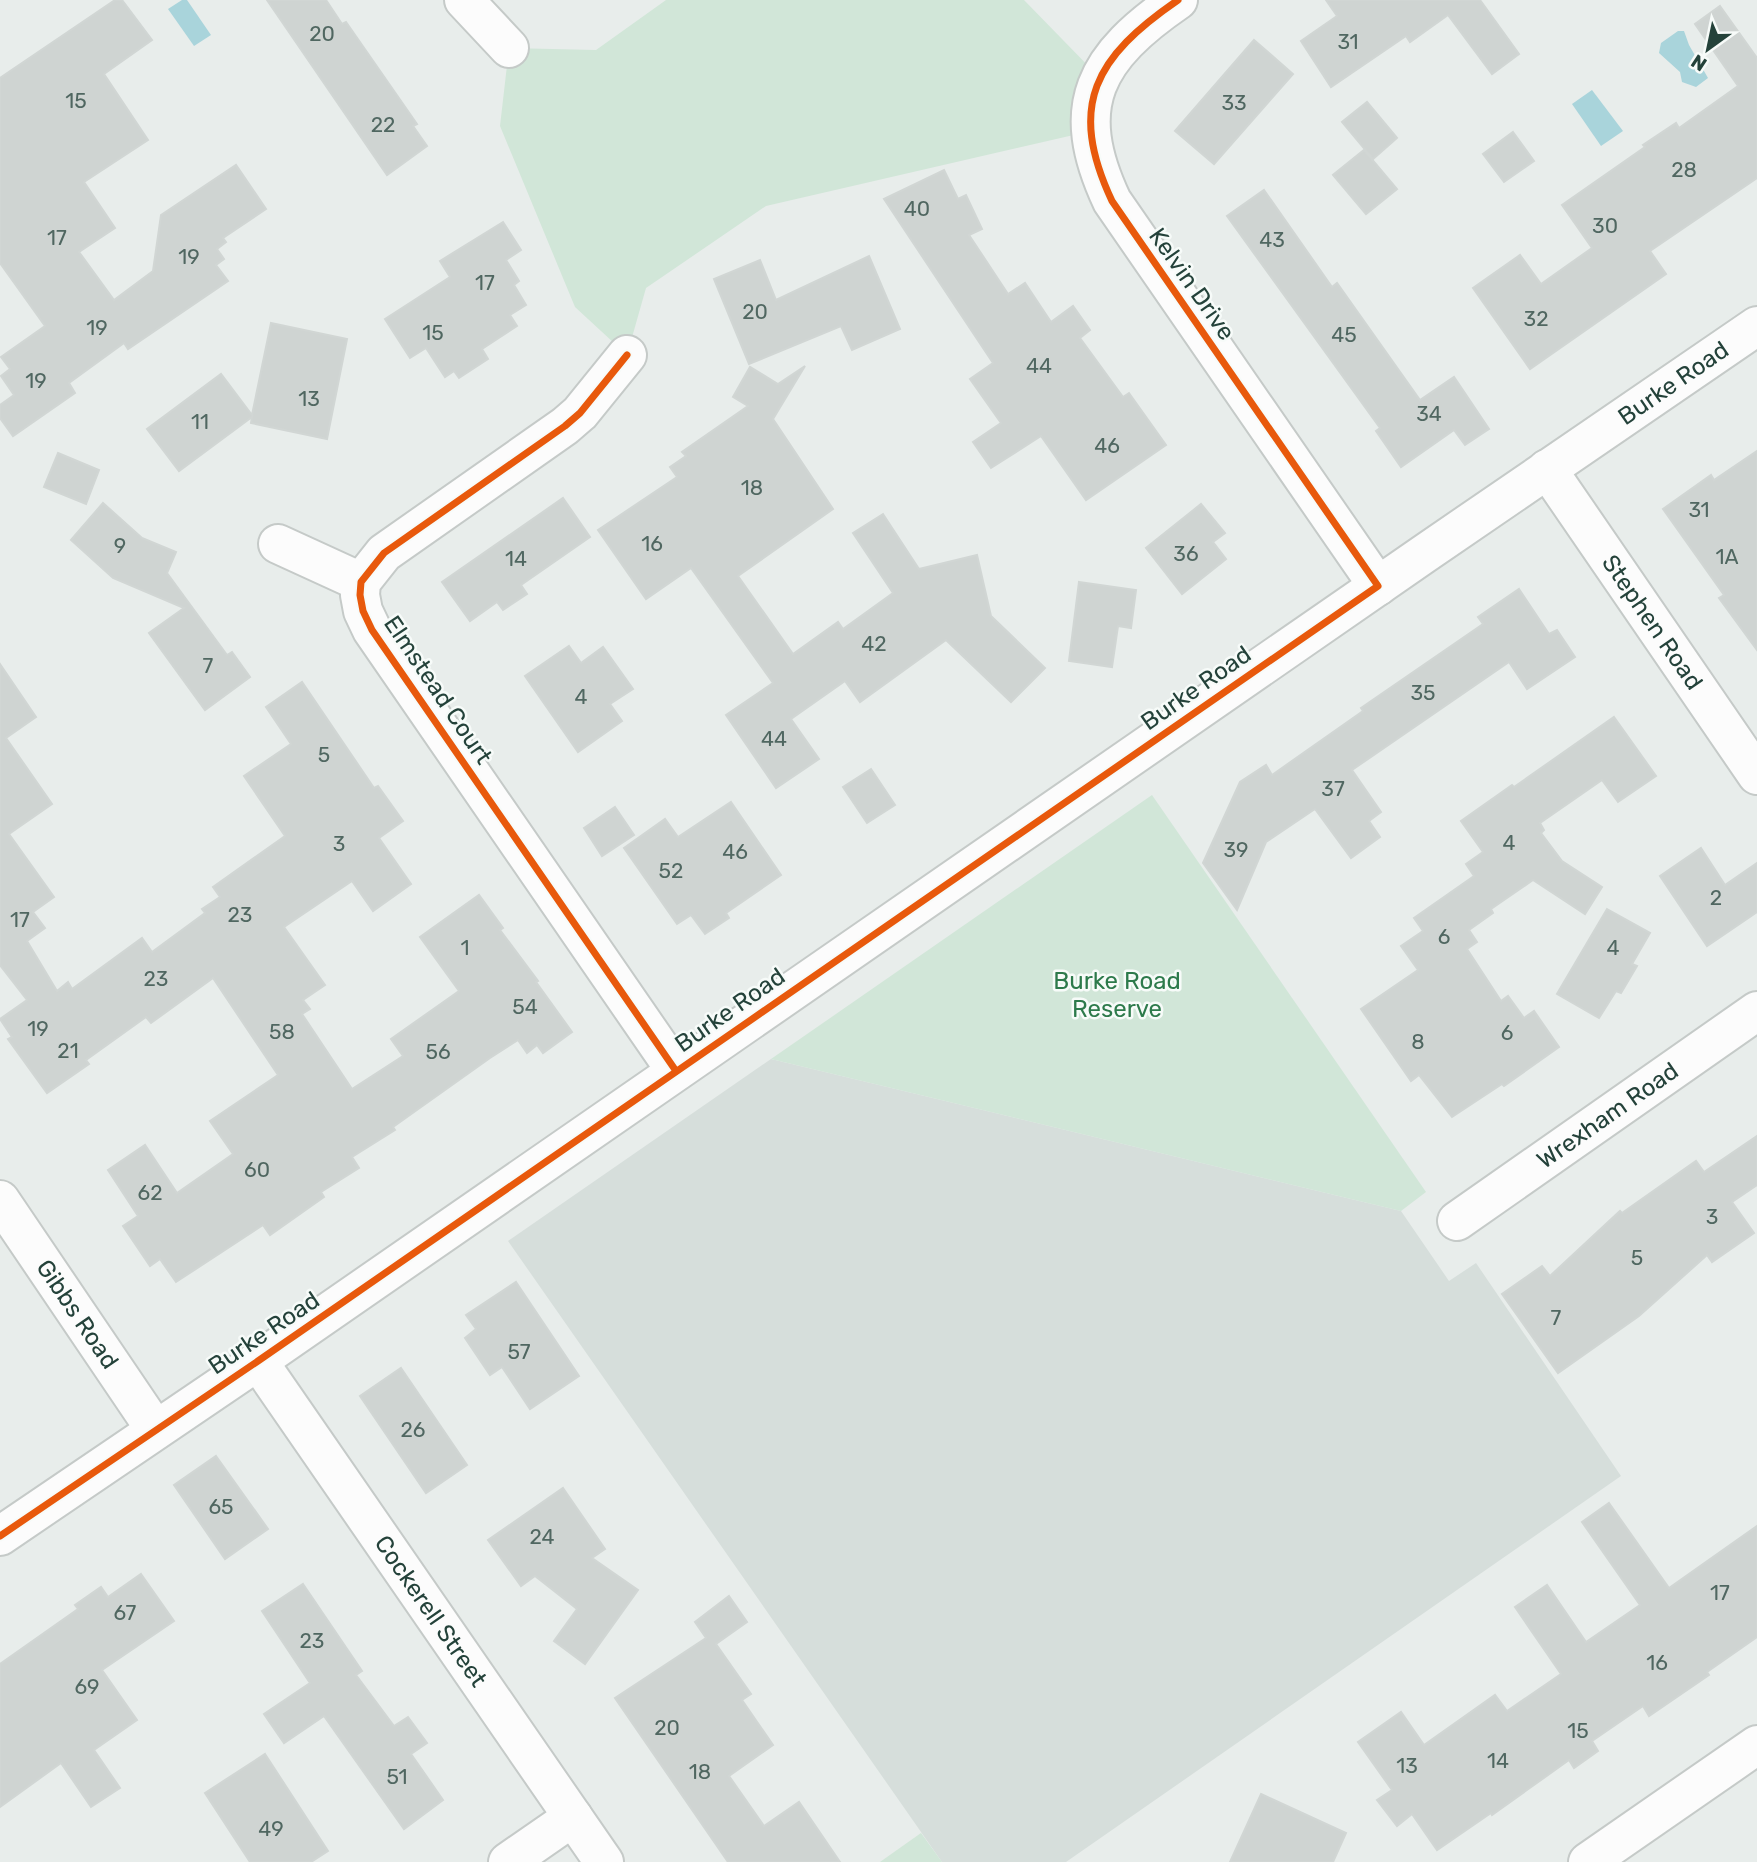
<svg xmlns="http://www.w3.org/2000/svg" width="1757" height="1862" viewBox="0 0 1757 1862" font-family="Rubik,sans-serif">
	<rect width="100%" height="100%" fill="#e8edeb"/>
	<!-- built -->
	<path fill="#d6dedb" d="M 771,1059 L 1401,1211 L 1449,1281 L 1476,1263 L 1621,1476 L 1066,1862 L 942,1862 L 508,1241 Z"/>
	<!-- green -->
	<g fill="#d1e6d8">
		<path d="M 666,0 L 1024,0 L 1100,78 L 1091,131 L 766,206 L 646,288 L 627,355 L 575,307 L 500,126 L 509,48 L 596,50 Z"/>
		<path d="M 1152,795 L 1426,1192 L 1401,1211 L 771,1059 Z"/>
		<path d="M 921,1833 L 942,1862 L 880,1862 Z"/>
	</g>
	<!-- water -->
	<g fill="#a9d4db">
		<path d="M 182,0 L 187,0 L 211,35 L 194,46 L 168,9 Z"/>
		<path d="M 1678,31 L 1684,31 L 1689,45 L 1708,78 L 1696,87 L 1682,82 L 1680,72 L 1659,53 L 1661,43 Z"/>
		<path d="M 1592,90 L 1623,131 L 1601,146 L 1572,104 Z"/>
	</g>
	<!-- building -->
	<g fill="#cfd4d2" stroke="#d1d6d4" stroke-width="2">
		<path d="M 115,0 L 122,0 L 152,40 L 104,74 L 148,140 L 84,182 L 115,228 L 79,252 L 114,300 L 153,271 L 161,215 L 236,165 L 266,209 L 223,238 L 226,242 L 217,249 L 224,259 L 216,265 L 228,281 L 128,349 L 124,343 L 69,383 L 75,393 L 13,436 L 0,418 L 0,405 L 14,395 L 1,376 L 10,369 L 1,357 L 45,326 L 0,263 L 0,78 Z"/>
		<path d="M 267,0 L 326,0 L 342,24 L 346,22 L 417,124 L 413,126 L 427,146 L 387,175 Z"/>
		<path d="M 1326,0 L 1480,0 L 1519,54 L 1492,74 L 1448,15 L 1410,42 L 1406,36 L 1331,87 L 1301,41 L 1337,16 Z"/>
		<path d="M 1720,6 L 1757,58 L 1757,178 L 1650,251 L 1666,274 L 1530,369 L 1473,288 L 1520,255 L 1541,284 L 1592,248 L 1562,205 L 1645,147 L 1643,145 L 1676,123 L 1679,128 L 1738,86 L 1695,24 Z"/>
		<path d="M 1254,40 L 1293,74 L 1214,164 L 1175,131 Z"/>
		<path d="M 1367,102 L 1397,138 L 1373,159 L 1342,122 Z"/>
		<path d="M 1513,132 L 1534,161 L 1504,182 L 1483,154 Z"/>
		<path d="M 1364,150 L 1397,189 L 1366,214 L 1333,175 Z"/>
		<path d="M 944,170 L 958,199 L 966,195 L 982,229 L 969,235 L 1008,294 L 1025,283 L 1051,322 L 1073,306 L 1090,330 L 1080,338 L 1123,397 L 1129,393 L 1166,445 L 1086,500 L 1041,436 L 991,468 L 973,442 L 1001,423 L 970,379 L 993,363 L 884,199 Z"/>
		<path d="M 1264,190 L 1332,287 L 1337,283 L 1420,400 L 1454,377 L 1489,429 L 1465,445 L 1454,430 L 1401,467 L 1376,431 L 1380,428 L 1227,216 Z"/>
		<path d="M 503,222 L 521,250 L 506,260 L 519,281 L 514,285 L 526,305 L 510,315 L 517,326 L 482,349 L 488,359 L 459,378 L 454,371 L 445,377 L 426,348 L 410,358 L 385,319 L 450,277 L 440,261 Z"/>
		<path d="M 869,256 L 900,329 L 852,350 L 841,326 L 749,364 L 714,279 L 760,260 L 776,300 Z"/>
		<path d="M 271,323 L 347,339 L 327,439 L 251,423 L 252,417 L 179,471 L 147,429 L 221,374 L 252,415 Z"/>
		<path d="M 805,366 L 773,419 L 833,509 L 738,576 L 793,654 L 838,622 L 843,629 L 893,593 L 853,533 L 883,514 L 919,569 L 977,555 L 991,616 L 1045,668 L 1011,702 L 946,640 L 860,702 L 845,681 L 791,719 L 819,759 L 776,788 L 726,715 L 773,683 L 691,568 L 646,599 L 598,530 L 677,477 L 670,467 L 686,456 L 682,452 L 748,406 L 733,397 L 750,367 L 778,384 Z"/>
		<path d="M 1757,451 L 1757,650 L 1719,598 L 1724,595 L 1663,509 L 1711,475 L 1714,480 Z"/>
		<path d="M 58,453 L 99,470 L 86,504 L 44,487 Z"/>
		<path d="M 563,498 L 590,537 L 521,585 L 527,594 L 503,610 L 497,602 L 470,621 L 442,582 Z"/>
		<path d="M 103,503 L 142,538 L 176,552 L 167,573 L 227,655 L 232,652 L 250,677 L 205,710 L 149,633 L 184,608 L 113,578 L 71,540 Z"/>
		<path d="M 1201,504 L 1225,533 L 1213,542 L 1226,559 L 1182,594 L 1146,548 Z"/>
		<path d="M 1079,582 L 1136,590 L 1131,628 L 1118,626 L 1112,667 L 1069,661 Z"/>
		<path d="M 1519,589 L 1549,634 L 1557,630 L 1575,657 L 1527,689 L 1509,662 L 1352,770 L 1381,812 L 1369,821 L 1380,837 L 1351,858 L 1315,809 L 1266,842 L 1237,910 L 1203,863 L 1240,782 L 1266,765 L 1272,775 L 1363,711 L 1361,708 L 1483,624 L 1478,617 Z"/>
		<path d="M 569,646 L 581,663 L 603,647 L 633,689 L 610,704 L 622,721 L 578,752 L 525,676 Z"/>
		<path d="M 0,664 L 36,717 L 6,738 L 52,804 L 9,834 L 54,897 L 33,912 L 45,928 L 27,941 L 57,991 L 68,982 L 72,989 L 142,938 L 152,952 L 205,913 L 202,909 L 220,897 L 213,887 L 285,836 L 244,776 L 291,744 L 266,707 L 302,682 L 374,788 L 378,786 L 403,821 L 379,838 L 411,884 L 373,911 L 352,881 L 284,927 L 325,985 L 303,1000 L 310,1009 L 302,1014 L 352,1089 L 403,1056 L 391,1039 L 459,991 L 420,937 L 479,895 L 503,928 L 500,930 L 538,981 L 536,982 L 572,1032 L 543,1053 L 537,1045 L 527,1053 L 518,1040 L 490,1058 L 393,1127 L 395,1130 L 352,1157 L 359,1168 L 321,1192 L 324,1197 L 270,1235 L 263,1225 L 176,1282 L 160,1259 L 150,1266 L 123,1226 L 138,1216 L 108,1170 L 145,1145 L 177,1193 L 233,1154 L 210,1121 L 278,1075 L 213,978 L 151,1023 L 146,1017 L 86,1060 L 89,1064 L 47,1093 L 8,1039 L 12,1037 L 0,1019 L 27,1000 L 0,965 Z"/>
		<path d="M 1614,717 L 1656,776 L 1618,802 L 1602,780 L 1540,823 L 1544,830 L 1541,833 L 1562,861 L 1602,887 L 1585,914 L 1533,880 L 1491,909 L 1493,913 L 1469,930 L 1477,942 L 1467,949 L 1501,1001 L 1508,996 L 1524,1018 L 1534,1011 L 1559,1047 L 1504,1086 L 1502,1084 L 1452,1117 L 1419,1075 L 1411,1081 L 1361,1009 L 1418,970 L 1401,946 L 1423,931 L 1414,918 L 1474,876 L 1466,864 L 1483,852 L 1461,821 L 1512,785 L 1514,787 Z"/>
		<path d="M 871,769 L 895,805 L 867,823 L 843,787 Z"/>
		<path d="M 731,802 L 781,875 L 726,913 L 729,918 L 705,934 L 691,915 L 677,924 L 624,848 L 665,819 L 678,837 Z"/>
		<path d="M 615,807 L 634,835 L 602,856 L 584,828 Z"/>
		<path d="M 1701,848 L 1725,885 L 1757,863 L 1757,912 L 1707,946 L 1660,876 Z"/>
		<path d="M 1607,909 L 1650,933 L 1632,964 L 1637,966 L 1621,993 L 1616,991 L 1599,1018 L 1557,994 Z"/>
		<path d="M 1757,1136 L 1757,1185 L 1732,1202 L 1754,1233 L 1712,1262 L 1707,1255 L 1639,1316 L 1558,1373 L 1502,1294 L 1542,1266 L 1550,1276 L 1620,1211 L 1622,1213 L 1696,1161 L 1704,1172 Z"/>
		<path d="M 516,1282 L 579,1376 L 530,1409 L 502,1367 L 490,1375 L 465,1338 L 476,1329 L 466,1315 Z"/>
		<path d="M 401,1368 L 467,1465 L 426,1493 L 360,1396 Z"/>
		<path d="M 216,1456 L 268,1529 L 225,1559 L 174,1485 Z"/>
		<path d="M 563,1488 L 605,1549 L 592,1558 L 638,1590 L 585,1664 L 554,1641 L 577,1609 L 535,1576 L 521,1586 L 488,1540 Z"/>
		<path d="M 1609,1503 L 1669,1588 L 1757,1526 L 1757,1637 L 1707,1672 L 1709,1675 L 1649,1716 L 1643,1706 L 1592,1741 L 1598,1751 L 1574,1768 L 1569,1760 L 1492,1815 L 1491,1813 L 1437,1850 L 1412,1814 L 1397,1826 L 1377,1800 L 1392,1790 L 1358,1742 L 1401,1712 L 1424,1745 L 1495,1695 L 1507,1711 L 1561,1674 L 1515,1607 L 1547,1585 L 1586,1642 L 1640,1605 L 1582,1522 Z"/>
		<path d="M 141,1574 L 174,1621 L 102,1670 L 137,1720 L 94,1750 L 120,1788 L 91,1807 L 61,1763 L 0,1807 L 0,1664 L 78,1609 L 75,1605 L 101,1587 L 108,1597 Z"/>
		<path d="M 303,1584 L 362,1671 L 356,1675 L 394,1726 L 408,1717 L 427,1743 L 411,1754 L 443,1800 L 404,1829 L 324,1716 L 284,1743 L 264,1714 L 310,1683 L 262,1611 Z"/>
		<path d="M 729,1596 L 747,1622 L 716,1644 L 751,1694 L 742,1700 L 773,1745 L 729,1776 L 764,1826 L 799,1802 L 840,1862 L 728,1862 L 615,1698 L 706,1638 L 695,1622 Z"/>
		<path d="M 265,1754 L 328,1851 L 311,1862 L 250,1862 L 205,1793 Z"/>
		<path d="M 1261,1794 L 1346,1833 L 1333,1862 L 1230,1862 Z"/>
	</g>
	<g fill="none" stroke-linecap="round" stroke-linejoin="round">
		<!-- minor casing -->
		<g stroke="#c5cac8" stroke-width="42">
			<g id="minor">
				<path d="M 464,0 L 509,48"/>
				<path d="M 1178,0 C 1095,57 1067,105 1112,201 L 1378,586"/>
				<path d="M 627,355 L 580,413 L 565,426 L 384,553 L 361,582 L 360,595 L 363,611 L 372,630 L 676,1071"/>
				<path id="s1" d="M 1547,469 L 1757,775"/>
				<path d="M 278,544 L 361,582"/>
				<path id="s2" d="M 0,1200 L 155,1429"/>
				<path id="s3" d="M 1457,1221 L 1757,1011"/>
				<path id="s4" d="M 258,1361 L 604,1862"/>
				<path id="s5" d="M 0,1536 L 258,1361 L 1424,554 L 1757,326"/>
				<path d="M 508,1862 L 573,1817"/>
				<path d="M 1588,1862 L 1757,1745"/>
			</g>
		</g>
		<!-- minor -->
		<use href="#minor" stroke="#fcfcfc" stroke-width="38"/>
		<!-- cycleway casing -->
		<g stroke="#f7fbf9" stroke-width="11">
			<g id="cycleway">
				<path d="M 627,355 L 580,413 L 565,426 L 384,553 L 361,582 L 360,595 L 363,611 L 372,630 L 676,1071"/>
				<path d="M 0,1536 L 258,1361 L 1378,586 L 1112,201 C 1067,105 1095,57 1178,0"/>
			</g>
		</g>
		<!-- cycleway -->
		<use href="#cycleway" stroke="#e8590c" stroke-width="7"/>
	</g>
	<g text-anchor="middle" stroke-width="5" stroke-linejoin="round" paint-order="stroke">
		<!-- number labels -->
		<g font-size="21" fill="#506761">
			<text x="322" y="41">20</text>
			<text x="1348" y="49">31</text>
			<text x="76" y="108">15</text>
			<text x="1234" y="110">33</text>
			<text x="383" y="132">22</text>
			<text x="1684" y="177">28</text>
			<text x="917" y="216">40</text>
			<text x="1605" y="233">30</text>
			<text x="57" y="245">17</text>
			<text x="1272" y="247">43</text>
			<text x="189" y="264">19</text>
			<text x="485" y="290">17</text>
			<text x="755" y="319">20</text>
			<text x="1536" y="326">32</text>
			<text x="97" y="335">19</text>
			<text x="433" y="340">15</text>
			<text x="1344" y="342">45</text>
			<text x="1039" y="373">44</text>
			<text x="36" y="388">19</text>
			<text x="309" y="406">13</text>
			<text x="1429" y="421">34</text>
			<text x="200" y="429">11</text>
			<text x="1107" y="453">46</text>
			<text x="752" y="495">18</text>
			<text x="1699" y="517">31</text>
			<text x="652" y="551">16</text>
			<text x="120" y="553">9</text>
			<text x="1186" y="561">36</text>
			<text x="1727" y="564">1A</text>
			<text x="516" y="566">14</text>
			<text x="874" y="651">42</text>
			<text x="208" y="673">7</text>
			<text x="1423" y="700">35</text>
			<text x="581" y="704">4</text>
			<text x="774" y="746">44</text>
			<text x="324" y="762">5</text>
			<text x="1333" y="796">37</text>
			<text x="1509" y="850">4</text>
			<text x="339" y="851">3</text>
			<text x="1236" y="857">39</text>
			<text x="735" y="859">46</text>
			<text x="671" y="878">52</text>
			<text x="1716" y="905">2</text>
			<text x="240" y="922">23</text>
			<text x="20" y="927">17</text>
			<text x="1444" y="944">6</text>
			<text x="465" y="955">1</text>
			<text x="1613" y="955">4</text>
			<text x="156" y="986">23</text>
			<text x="525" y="1014">54</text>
			<text x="38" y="1036">19</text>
			<text x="282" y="1039">58</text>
			<text x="1507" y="1040">6</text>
			<text x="1418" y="1049">8</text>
			<text x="68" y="1058">21</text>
			<text x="438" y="1059">56</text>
			<text x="257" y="1177">60</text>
			<text x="150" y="1200">62</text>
			<text x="1712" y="1224">3</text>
			<text x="1637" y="1265">5</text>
			<text x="1556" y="1325">7</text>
			<text x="519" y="1359">57</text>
			<text x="413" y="1437">26</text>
			<text x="221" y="1514">65</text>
			<text x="542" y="1544">24</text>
			<text x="1720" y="1600">17</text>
			<text x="125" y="1620">67</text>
			<text x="312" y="1648">23</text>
			<text x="1657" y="1670">16</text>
			<text x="87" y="1694">69</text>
			<text x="667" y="1735">20</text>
			<text x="1578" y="1738">15</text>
			<text x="1498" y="1768">14</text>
			<text x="1407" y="1773">13</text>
			<text x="700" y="1779">18</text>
			<text x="397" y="1784">51</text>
			<text x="271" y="1836">49</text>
		</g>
		<!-- street labels -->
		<g font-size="24" fill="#24423a" stroke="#f7fbf9">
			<text transform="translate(1192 284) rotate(55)" y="8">Kelvin Drive</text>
			<text dy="8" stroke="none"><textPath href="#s5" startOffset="2032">Burke Road</textPath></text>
			<text dy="8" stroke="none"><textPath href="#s1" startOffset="186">Stephen Road</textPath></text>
			<text transform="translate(1196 688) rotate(-35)" y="8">Burke Road</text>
			<text transform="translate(438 690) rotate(56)" y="8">Elmstead Court</text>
			<text transform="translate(730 1010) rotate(-35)" y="8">Burke Road</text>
			<text dy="8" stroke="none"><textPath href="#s3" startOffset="184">Wrexham Road</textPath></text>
			<text dy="8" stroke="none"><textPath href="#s2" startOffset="138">Gibbs Road</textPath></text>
			<text transform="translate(264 1333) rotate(-34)" y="8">Burke Road</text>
			<text dy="8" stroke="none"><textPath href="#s4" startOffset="304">Cockerell Street</textPath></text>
		</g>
		<!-- park labels -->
		<g font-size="24" fill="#2d7a4b" stroke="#f7fbf9">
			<text x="1117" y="989">Burke Road<tspan x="1117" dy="28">Reserve</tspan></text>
		</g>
	</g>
	<!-- north arrow -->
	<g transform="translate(1708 49) rotate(213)" stroke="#f7fbf9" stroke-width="5" paint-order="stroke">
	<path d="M0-5L12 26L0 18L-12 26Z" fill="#24423a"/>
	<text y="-10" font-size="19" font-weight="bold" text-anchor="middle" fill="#24423a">N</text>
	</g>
</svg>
